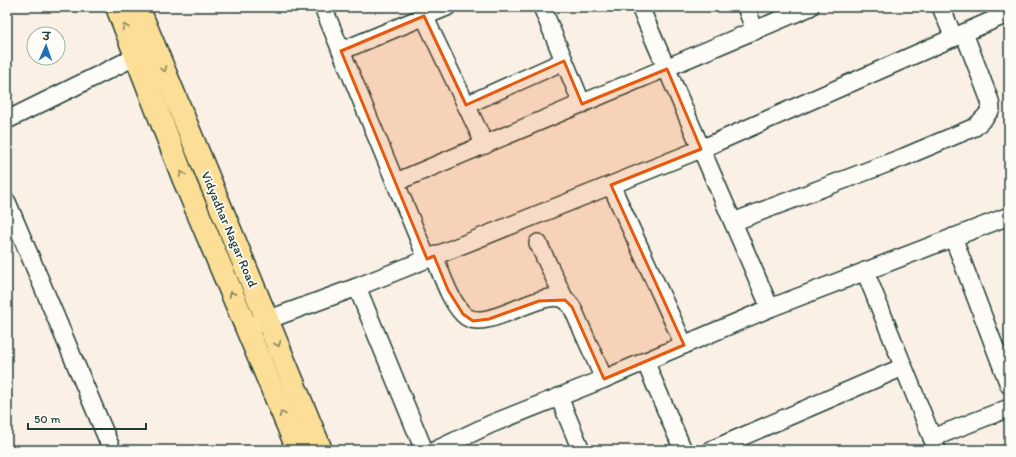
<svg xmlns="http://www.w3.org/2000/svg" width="1016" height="457" viewBox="0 0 1016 457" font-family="Itim,'Playpen Sans Deva',sans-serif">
	<rect width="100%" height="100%" fill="#faf0e5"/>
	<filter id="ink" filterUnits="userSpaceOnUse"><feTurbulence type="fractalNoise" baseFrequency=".025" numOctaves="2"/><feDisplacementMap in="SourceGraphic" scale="8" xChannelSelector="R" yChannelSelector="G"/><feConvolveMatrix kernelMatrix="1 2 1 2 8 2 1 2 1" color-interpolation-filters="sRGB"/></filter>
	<g filter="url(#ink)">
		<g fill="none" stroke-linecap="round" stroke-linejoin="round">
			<!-- minor casing -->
			<g stroke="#1f3d34" stroke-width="20">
				<g id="minor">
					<path d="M 542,7 L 582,104"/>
					<path d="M 640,7 L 770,308"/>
					<path d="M 746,7 L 755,31"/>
					<path d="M 941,7 L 954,38"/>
					<path d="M 424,16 L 485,145"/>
					<path d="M 341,51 L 447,7"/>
					<path d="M 466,105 L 564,61"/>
					<path d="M 7,120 L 147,51"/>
					<path d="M 396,182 L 810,7"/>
					<path d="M 611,185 L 684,345"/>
					<path d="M 7,202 L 112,450"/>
					<path d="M 733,222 L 904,157 L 975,127 L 985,117 L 991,109 L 990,101 L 964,33"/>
					<path d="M 953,237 L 1009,385"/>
					<path d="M 538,243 L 565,300"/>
					<path d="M 434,256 C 442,275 449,299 463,314 C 484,337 541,286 566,300 C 568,302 570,305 572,307 L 604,379"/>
					<path d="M 427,259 L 701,149 L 1009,13"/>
					<path d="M 865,271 L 937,450"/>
					<path d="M 357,287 L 424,450"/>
					<path d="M 256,324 L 357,287 L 427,259 L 323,7"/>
					<path d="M 645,361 L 683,450"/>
					<path d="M 559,397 L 581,450"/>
					<path d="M 932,438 L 1009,408"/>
					<path d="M 436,450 L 491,424 L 604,379 L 770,308 L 1009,216"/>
					<path d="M 711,450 L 903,367"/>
				</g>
			</g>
			<!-- major casing -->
			<g stroke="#1f3d34" stroke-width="25">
				<g id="major">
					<path d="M 117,7 L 184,180 L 298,450"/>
					<path d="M 138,7 L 321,450"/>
				</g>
			</g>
			<!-- minor -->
			<use href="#minor" stroke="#fdfcf7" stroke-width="17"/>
			<!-- major -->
			<use href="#major" stroke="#fcde96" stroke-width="22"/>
		</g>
		<!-- one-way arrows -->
		<defs><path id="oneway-chevron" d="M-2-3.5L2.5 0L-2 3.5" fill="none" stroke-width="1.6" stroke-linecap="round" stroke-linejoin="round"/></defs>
		<g stroke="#828560">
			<use href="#oneway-chevron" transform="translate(125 27) rotate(-112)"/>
			<use href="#oneway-chevron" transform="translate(164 69) rotate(68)"/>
			<use href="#oneway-chevron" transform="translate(182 174) rotate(-111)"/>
			<use href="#oneway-chevron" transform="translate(232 294) rotate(-113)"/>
			<use href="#oneway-chevron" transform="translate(278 344) rotate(68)"/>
			<use href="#oneway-chevron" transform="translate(282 414) rotate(-113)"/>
		</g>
	</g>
	<!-- marked area -->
	<path fill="#e8590c" fill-opacity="0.2" stroke="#e8590c" stroke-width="3" stroke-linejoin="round" d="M 424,16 L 466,105 L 564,61 L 582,104 L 667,69 L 701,149 L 611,185 L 684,345 L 604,379 L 572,307 L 565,300 L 539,301 L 489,319 L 473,321 L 463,314 L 448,290 L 434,256 L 427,259 L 341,51 Z"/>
	<g text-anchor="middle" stroke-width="3.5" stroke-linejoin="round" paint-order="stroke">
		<!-- street labels -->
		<g font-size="13" fill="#1f3d34" stroke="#fdfcf7">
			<text transform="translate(230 229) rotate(67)" y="5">Vidyadhar Nagar Road</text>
		</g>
	</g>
	<!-- margin -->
	<rect width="1016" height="457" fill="none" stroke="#fdfcf7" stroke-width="24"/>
	<rect x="12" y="12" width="992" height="433" fill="none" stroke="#1f3d34" stroke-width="1.5" filter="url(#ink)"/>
	<!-- north arrow -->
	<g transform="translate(46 46) rotate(2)"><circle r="19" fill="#fdfcf7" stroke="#a4b0a9"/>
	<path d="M0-3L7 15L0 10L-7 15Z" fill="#1f6fb2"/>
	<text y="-6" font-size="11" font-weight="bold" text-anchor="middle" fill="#1f3d34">उ</text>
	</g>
	<!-- scale -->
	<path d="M28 423v6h118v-6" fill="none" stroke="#1f3d34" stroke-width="2"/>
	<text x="34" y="423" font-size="12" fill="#1f3d34" stroke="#fdfcf7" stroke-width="3" paint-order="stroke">50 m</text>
</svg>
